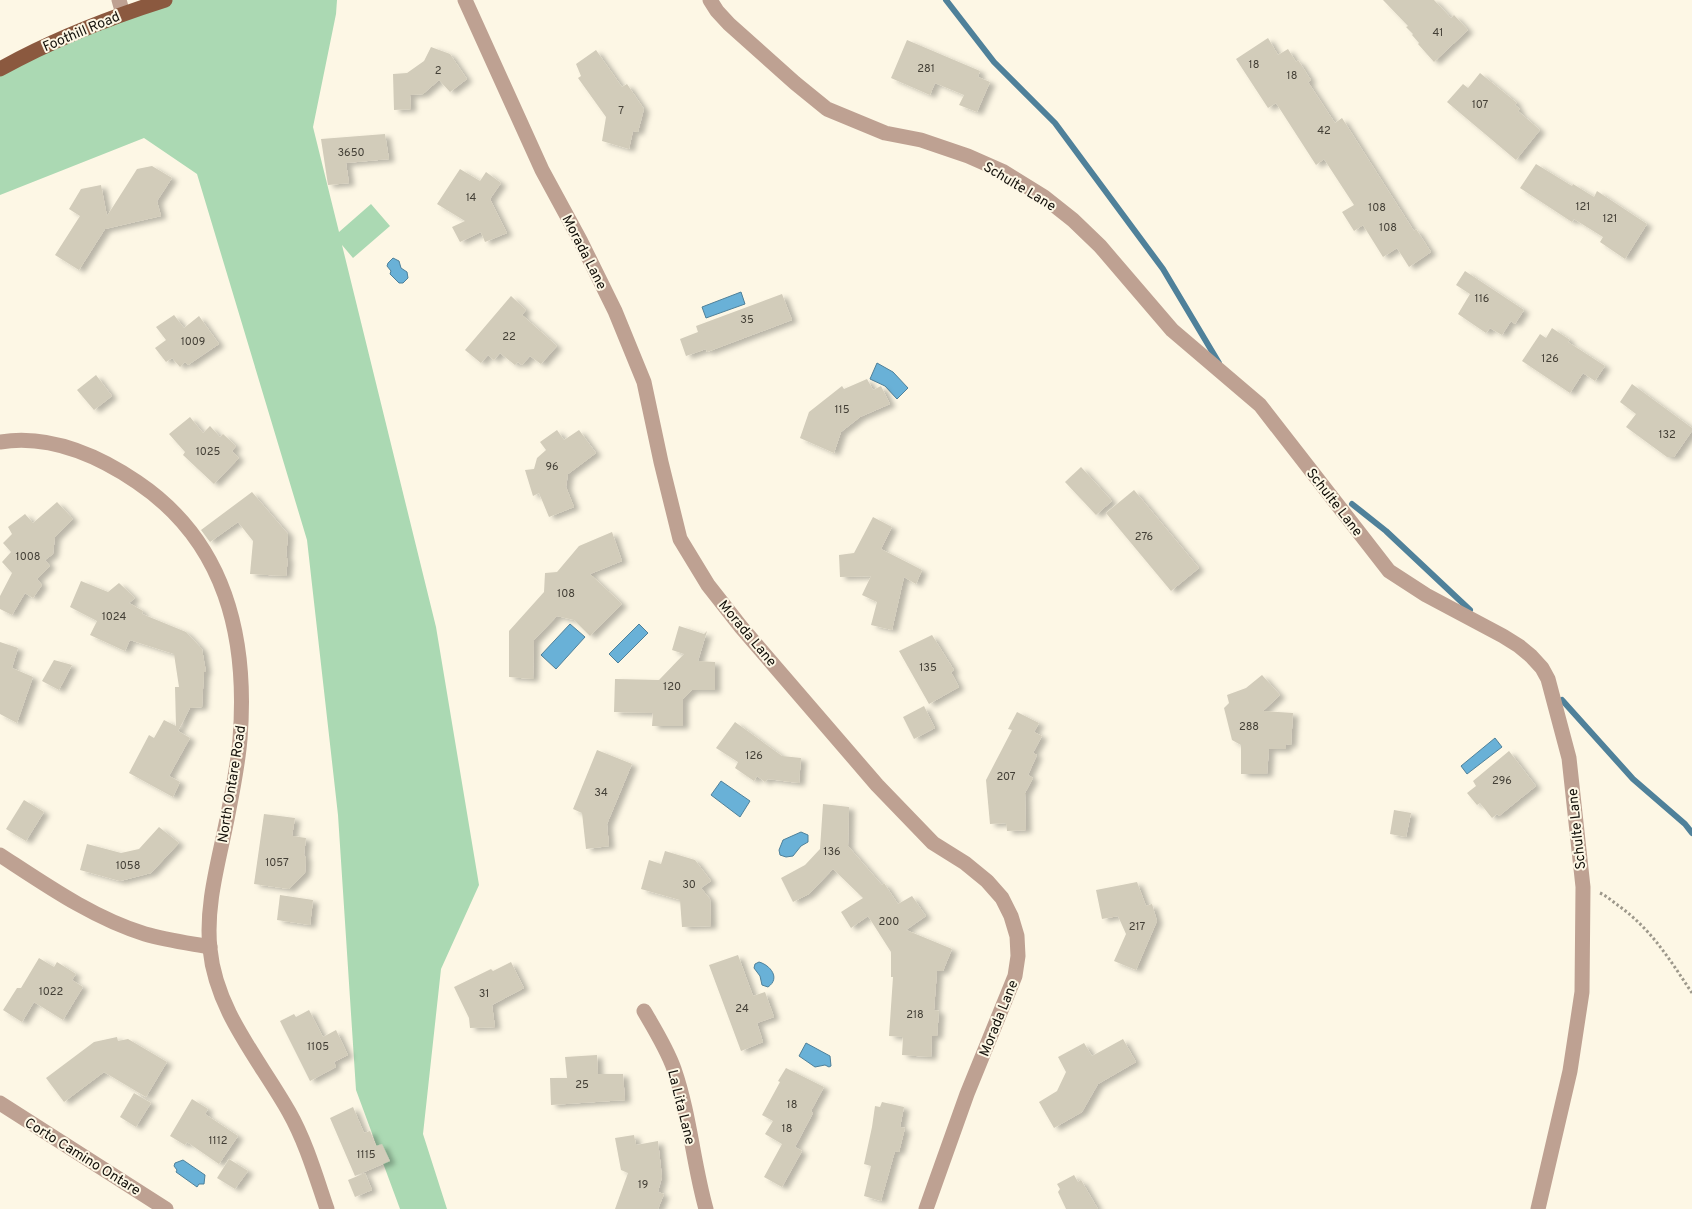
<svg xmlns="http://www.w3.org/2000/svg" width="1692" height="1209" viewBox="0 0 1692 1209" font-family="Overpass,sans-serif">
	<defs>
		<filter id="shadow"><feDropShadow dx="5.5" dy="3" stdDeviation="2.5" flood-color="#0004"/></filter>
	</defs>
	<rect width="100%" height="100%" fill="#fdf7e5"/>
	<!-- green -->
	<path fill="#abd9b3" d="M 143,0 L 337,0 L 336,14 L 313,127 L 339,232 L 371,204 L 390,226 L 353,258 L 342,245 L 436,627 L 479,885 L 441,969 L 423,1134 L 447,1209 L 400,1209 L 356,1090 L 338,815 L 307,540 L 197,174 L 144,138 L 0,195 L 0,76 Z"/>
	<!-- water -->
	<g fill="#69b1d7" stroke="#4f819a">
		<path d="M 393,258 L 399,261 L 401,268 L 407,272 L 408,278 L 403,283 L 399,283 L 390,274 L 391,271 L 387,266 L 388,263 Z"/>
		<path d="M 741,292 L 745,304 L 706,318 L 702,307 Z"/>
		<path d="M 877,363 L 893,372 L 908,388 L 897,399 L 885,386 L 870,379 Z"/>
		<path d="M 570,624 L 585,637 L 556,669 L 541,655 Z"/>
		<path d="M 639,624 L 648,633 L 618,663 L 609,654 Z"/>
		<path d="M 1495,738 L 1502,747 L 1467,774 L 1461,766 Z"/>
		<path d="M 721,781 L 750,801 L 740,817 L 711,795 Z"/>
		<path d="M 801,832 L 808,835 L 808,842 L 801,846 L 793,856 L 786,857 L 780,855 L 779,850 L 783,840 Z"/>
		<path d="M 759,962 C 770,965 781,978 768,987 L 762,985 L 760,976 L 754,968 L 755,964 Z"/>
		<path d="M 806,1043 L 830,1056 L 831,1066 L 829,1067 L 825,1065 L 815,1067 L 799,1056 Z"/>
		<path d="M 183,1160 L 205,1175 L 204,1184 L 199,1184 L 197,1187 L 176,1172 L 177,1170 L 174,1166 L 175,1163 Z"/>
	</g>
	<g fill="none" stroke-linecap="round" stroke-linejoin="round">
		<!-- stream -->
		<g stroke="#4f819a" stroke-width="6">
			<path d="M 946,0 L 994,62 L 1055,123 L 1163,269 L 1219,363"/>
			<path d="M 1352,504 L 1386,531 L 1470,610"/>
			<path d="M 1562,700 L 1633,779 L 1685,824 L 1692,833"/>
		</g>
	</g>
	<!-- building -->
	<g fill="#d2ccba" filter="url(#shadow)">
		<path d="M 1383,0 L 1434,0 L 1451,18 L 1454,15 L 1468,30 L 1434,62 L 1418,44 L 1419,43 L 1412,35 L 1413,34 L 1406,27 L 1408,26 Z"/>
		<path d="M 1268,38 L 1278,55 L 1288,49 L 1296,62 L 1298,60 L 1311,80 L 1308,82 L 1335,123 L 1342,118 L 1414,231 L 1416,229 L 1431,252 L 1409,267 L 1397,248 L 1383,257 L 1363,225 L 1354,231 L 1342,212 L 1354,205 L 1324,159 L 1316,165 L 1276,103 L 1268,108 L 1236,59 Z"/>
		<path d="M 907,40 L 980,71 L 978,77 L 990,82 L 977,112 L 959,105 L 964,95 L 935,83 L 930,95 L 891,78 Z"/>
		<path d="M 431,47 L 450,54 L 467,79 L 450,92 L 439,80 L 423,94 L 410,95 L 411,109 L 394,110 L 393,74 L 407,73 L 424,61 Z"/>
		<path d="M 596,50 L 622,87 L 627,84 L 644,109 L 638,132 L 633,131 L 629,149 L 602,141 L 606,117 L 578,78 L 581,76 L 576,64 Z"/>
		<path d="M 1480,73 L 1517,103 L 1515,105 L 1520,109 L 1518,111 L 1540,130 L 1516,160 L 1447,102 L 1463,84 L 1468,88 Z"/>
		<path d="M 385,134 L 389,159 L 346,163 L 349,183 L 328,185 L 321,139 Z"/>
		<path d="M 1536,164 L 1572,186 L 1573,184 L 1594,197 L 1597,191 L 1647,224 L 1625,259 L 1600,242 L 1603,237 L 1574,219 L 1572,222 L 1520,188 Z"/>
		<path d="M 152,166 L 172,178 L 157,201 L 161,216 L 105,229 L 79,270 L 55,255 L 80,216 L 69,209 L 81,189 L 101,185 L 107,216 L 137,169 Z"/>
		<path d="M 460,169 L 480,181 L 486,172 L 501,183 L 490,199 L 507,233 L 485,242 L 481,232 L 460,242 L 452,227 L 465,221 L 437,204 Z"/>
		<path d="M 1465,271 L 1524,310 L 1515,324 L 1511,321 L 1502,335 L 1490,328 L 1486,333 L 1458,314 L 1470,294 L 1456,285 Z"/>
		<path d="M 782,294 L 792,320 L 707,352 L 706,349 L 686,356 L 680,339 L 698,332 L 696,326 Z"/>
		<path d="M 511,296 L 526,310 L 522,315 L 557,346 L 541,364 L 530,356 L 522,365 L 518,362 L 515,365 L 500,353 L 494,360 L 488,355 L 481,363 L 465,350 Z"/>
		<path d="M 174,315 L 184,328 L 199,316 L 219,344 L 188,365 L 185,362 L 180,367 L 172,358 L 166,362 L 155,348 L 166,340 L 156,327 Z"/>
		<path d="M 1552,328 L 1570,340 L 1568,342 L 1605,366 L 1595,381 L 1583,373 L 1570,393 L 1522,361 L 1540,334 L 1546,338 Z"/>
		<path d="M 96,375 L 112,396 L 94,410 L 77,390 Z"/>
		<path d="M 867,379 L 873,390 L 881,386 L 890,404 L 860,417 L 841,432 L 834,453 L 800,438 L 809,412 L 842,386 L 844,389 Z"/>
		<path d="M 1632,384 L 1692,428 L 1692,431 L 1674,457 L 1667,457 L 1626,427 L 1636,414 L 1620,402 Z"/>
		<path d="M 190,417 L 203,433 L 210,426 L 220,437 L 223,434 L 236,446 L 232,451 L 239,458 L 214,484 L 183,455 L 185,452 L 169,434 Z"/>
		<path d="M 557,430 L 564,440 L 579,430 L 596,453 L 568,474 L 566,487 L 574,507 L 549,517 L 539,493 L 533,496 L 525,470 L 534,469 L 537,458 L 546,450 L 540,442 Z"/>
		<path d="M 1081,467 L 1112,501 L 1096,515 L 1065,482 Z"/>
		<path d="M 1134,490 L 1199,568 L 1171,591 L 1106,513 Z"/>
		<path d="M 252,492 L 288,534 L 286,558 L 288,558 L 286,576 L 250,574 L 253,541 L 238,522 L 210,542 L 201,530 Z"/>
		<path d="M 57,502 L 73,519 L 55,537 L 53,554 L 45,560 L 50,566 L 37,579 L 42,585 L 33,598 L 25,593 L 12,615 L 0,609 L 0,596 L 12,573 L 2,562 L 11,552 L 3,543 L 12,534 L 8,527 L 25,514 L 33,523 Z"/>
		<path d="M 873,517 L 892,527 L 881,549 L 922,570 L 916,584 L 904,577 L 892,630 L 871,625 L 877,602 L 862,595 L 871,576 L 840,577 L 839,555 L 854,553 Z"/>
		<path d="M 612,532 L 622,561 L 590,574 L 622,604 L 590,636 L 574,620 L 557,616 L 534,640 L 533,679 L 509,677 L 509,631 L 544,592 L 545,573 L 557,572 L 579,546 Z"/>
		<path d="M 81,581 L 108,592 L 119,583 L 135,598 L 129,603 L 143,611 L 142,614 L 186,632 L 202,649 L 206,672 L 204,672 L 202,707 L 190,708 L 178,731 L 190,738 L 169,776 L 180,782 L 173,797 L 129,773 L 149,735 L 154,738 L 164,720 L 176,726 L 175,687 L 179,687 L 174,654 L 130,640 L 125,651 L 90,635 L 97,621 L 70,607 Z"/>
		<path d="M 679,626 L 704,634 L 707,631 L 698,661 L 715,662 L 715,690 L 692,690 L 683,699 L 683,726 L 652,726 L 653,713 L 614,712 L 615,679 L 659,680 L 684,654 L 672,650 Z"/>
		<path d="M 932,635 L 954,670 L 951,672 L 959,687 L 929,704 L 899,651 Z"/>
		<path d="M 0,642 L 18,648 L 12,668 L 33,677 L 17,723 L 0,714 Z"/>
		<path d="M 54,660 L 72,665 L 59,690 L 42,681 Z"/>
		<path d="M 1262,675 L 1280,695 L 1263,711 L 1293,713 L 1291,745 L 1286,744 L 1286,749 L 1269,749 L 1267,774 L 1241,774 L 1241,745 L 1232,740 L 1224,708 L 1229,703 L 1227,695 L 1246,688 Z"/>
		<path d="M 924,706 L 935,728 L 914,739 L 903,717 Z"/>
		<path d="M 1017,712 L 1039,723 L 1034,732 L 1042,736 L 1033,753 L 1037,755 L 1028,775 L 1033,778 L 1025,793 L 1026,830 L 1007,831 L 1006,823 L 990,824 L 986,780 L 1012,730 L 1008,729 Z"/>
		<path d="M 735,722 L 782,756 L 801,758 L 799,783 L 768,779 L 765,782 L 757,776 L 754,781 L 735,768 L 738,762 L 716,748 Z"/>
		<path d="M 597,750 L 632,764 L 607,824 L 609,846 L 586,849 L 582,813 L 573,809 Z"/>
		<path d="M 1509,751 L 1536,786 L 1499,816 L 1497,814 L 1492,818 L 1480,803 L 1477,805 L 1467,793 L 1476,786 L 1473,781 Z"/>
		<path d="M 24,800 L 44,812 L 26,841 L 6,829 Z"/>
		<path d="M 823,804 L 849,807 L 848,846 L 882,885 L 884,883 L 898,904 L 912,896 L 926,916 L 906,930 L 952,949 L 943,971 L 937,971 L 934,1010 L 939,1011 L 937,1036 L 932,1036 L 931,1057 L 902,1055 L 903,1037 L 889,1036 L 893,977 L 891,977 L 891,952 L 868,916 L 851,928 L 841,912 L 863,898 L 833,869 L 809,894 L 793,902 L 781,878 L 805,865 L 820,849 Z"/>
		<path d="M 1394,810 L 1411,813 L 1406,837 L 1390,834 Z"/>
		<path d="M 264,814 L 295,818 L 292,836 L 306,838 L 304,855 L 306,858 L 305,873 L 289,889 L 254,884 Z"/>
		<path d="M 159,827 L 179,843 L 151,873 L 120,881 L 80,870 L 87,844 L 121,853 L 139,849 Z"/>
		<path d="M 665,851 L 695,860 L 711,881 L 701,888 L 710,899 L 711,926 L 682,927 L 680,900 L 641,889 L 649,860 L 661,864 Z"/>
		<path d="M 1137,882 L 1146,906 L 1152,904 L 1157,921 L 1136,970 L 1114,961 L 1126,934 L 1118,916 L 1102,919 L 1096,890 Z"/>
		<path d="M 280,895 L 313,900 L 310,925 L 277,920 Z"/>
		<path d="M 738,955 L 753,996 L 765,992 L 774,1017 L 757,1023 L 763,1042 L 741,1051 L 709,965 Z"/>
		<path d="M 39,958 L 54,967 L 57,962 L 76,974 L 72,980 L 83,987 L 63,1020 L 34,1002 L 22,1022 L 3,1010 L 17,988 L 21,988 Z"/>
		<path d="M 511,962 L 524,988 L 492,1005 L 495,1027 L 470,1028 L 469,1018 L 454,987 L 491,969 L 493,971 Z"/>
		<path d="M 309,1010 L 323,1037 L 336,1030 L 348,1055 L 334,1062 L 336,1067 L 310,1081 L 280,1021 L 294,1014 L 296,1017 Z"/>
		<path d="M 117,1037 L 118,1041 L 128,1039 L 167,1062 L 146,1097 L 104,1072 L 64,1102 L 46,1078 L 94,1042 Z"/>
		<path d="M 1123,1039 L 1136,1062 L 1098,1084 L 1082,1112 L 1054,1128 L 1039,1102 L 1057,1091 L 1066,1072 L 1058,1057 L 1084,1043 L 1092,1056 Z"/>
		<path d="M 597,1055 L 598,1074 L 623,1074 L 625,1100 L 551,1105 L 550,1078 L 567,1078 L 565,1057 Z"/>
		<path d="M 786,1068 L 824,1087 L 811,1111 L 813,1113 L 795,1147 L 802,1151 L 782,1187 L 764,1177 L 782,1144 L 765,1134 L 773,1121 L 762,1115 L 780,1082 L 778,1081 Z"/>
		<path d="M 134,1093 L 151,1103 L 136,1127 L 120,1117 Z"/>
		<path d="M 192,1099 L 208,1109 L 205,1114 L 238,1136 L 219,1164 L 187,1142 L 185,1145 L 170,1136 Z"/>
		<path d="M 882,1102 L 904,1107 L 900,1127 L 905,1128 L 899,1152 L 895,1151 L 881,1201 L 864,1196 L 871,1166 L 864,1164 L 872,1127 L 875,1106 L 880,1107 Z"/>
		<path d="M 353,1107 L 364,1133 L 370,1131 L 376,1146 L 382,1144 L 390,1161 L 355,1176 L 330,1118 Z"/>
		<path d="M 634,1135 L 636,1145 L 658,1141 L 662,1177 L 658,1192 L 664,1194 L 658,1209 L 615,1209 L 628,1173 L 621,1170 L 615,1138 Z"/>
		<path d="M 229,1159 L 248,1171 L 235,1189 L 217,1178 Z"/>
		<path d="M 365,1173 L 372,1190 L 355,1197 L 348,1180 Z"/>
		<path d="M 1074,1175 L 1078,1182 L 1081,1180 L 1098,1209 L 1066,1209 L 1058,1192 L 1060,1189 L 1057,1184 Z"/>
	</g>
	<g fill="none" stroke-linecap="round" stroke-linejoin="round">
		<!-- path -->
		<path stroke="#9d988b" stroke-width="3" stroke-dasharray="2.5 2.5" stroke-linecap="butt" d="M 1600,893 C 1607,896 1613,902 1619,906 C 1652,930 1670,960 1692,993"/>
		<!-- minor -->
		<g stroke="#bea192" stroke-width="15">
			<path d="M 119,0 L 123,14"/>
			<path d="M 465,0 L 542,170 L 580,240 L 615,311 L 644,382 L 661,462 L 680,539 L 708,585 L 741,627 L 877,785 L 933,843 L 965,863 L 987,881 L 1002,898 L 1011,916 L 1017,936 L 1018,956 L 1015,976 L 967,1094 L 926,1209"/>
			<path d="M 710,0 L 717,11 L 729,24 L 795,83 L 827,109 L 885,133 L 921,140 L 968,156 L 1002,171 L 1044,197 L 1073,220 L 1100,246 L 1172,330 L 1260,405 L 1389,571 L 1426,595 L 1503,636 L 1519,646 L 1531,656 L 1542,668 L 1548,679 L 1569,758 L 1583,887 L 1582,992 L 1570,1071 L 1538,1209"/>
			<path d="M 0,442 C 50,434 97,455 137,482 C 226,542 248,637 240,739 C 238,764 233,789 228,814 C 220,857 205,904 210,949 C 216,1011 259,1059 289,1112 C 306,1142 316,1177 327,1209"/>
			<path d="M 0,855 C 46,885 93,918 145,934 C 166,940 188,943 210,947"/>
			<path d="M 644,1011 C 655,1030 667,1049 674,1069 C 690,1115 693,1163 706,1209"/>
			<path d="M 0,1103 L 166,1209"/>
		</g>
		<!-- major -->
		<path stroke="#8b593f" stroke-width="15" d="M 0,69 C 52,40 108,18 165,0"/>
	</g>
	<g text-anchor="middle" stroke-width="4" stroke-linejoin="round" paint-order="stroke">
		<!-- number labels -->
		<g font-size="11" fill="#433f36">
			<text x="1438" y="36">41</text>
			<text x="1254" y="68">18</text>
			<text x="926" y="72">281</text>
			<text x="438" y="74">2</text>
			<text x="1292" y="79">18</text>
			<text x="1480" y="108">107</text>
			<text x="621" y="114">7</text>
			<text x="1324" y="134">42</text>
			<text x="351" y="156">3650</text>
			<text x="471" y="201">14</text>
			<text x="1583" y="210">121</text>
			<text x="1377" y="211">108</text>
			<text x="1610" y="222">121</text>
			<text x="1388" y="231">108</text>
			<text x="1482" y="302">116</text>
			<text x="747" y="323">35</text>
			<text x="509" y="340">22</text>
			<text x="193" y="345">1009</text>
			<text x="1550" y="362">126</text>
			<text x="842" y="413">115</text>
			<text x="1667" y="438">132</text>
			<text x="208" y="455">1025</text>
			<text x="552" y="470">96</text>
			<text x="1144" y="540">276</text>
			<text x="28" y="560">1008</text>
			<text x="566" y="597">108</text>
			<text x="114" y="620">1024</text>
			<text x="928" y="671">135</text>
			<text x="672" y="690">120</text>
			<text x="1249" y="730">288</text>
			<text x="754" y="759">126</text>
			<text x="1006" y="780">207</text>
			<text x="1502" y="784">296</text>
			<text x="601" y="796">34</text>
			<text x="832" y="855">136</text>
			<text x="277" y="866">1057</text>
			<text x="128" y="869">1058</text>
			<text x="689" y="888">30</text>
			<text x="889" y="925">200</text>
			<text x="1137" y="930">217</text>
			<text x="51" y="995">1022</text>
			<text x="484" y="997">31</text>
			<text x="742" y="1012">24</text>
			<text x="915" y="1018">218</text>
			<text x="318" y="1050">1105</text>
			<text x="582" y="1088">25</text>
			<text x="792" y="1108">18</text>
			<text x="787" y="1132">18</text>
			<text x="218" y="1144">1112</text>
			<text x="366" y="1158">1115</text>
			<text x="643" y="1188">19</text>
		</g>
		<!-- street labels -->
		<g font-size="14" fill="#13100a" stroke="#fdf7e5">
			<text transform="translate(81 31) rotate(-23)" y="5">Foothill Road</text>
			<text transform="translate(1020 186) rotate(31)" y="5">Schulte Lane</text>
			<text transform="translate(585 252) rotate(63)" y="5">Morada Lane</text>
			<text transform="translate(1335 502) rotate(52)" y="5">Schulte Lane</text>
			<text transform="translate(748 633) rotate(50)" y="5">Morada Lane</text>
			<text transform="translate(231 784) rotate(-81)" y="5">North Ontare Road</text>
			<text transform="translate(1576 829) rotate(-96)" y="5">Schulte Lane</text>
			<text transform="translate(998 1018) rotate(-68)" y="5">Morada Lane</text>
			<text transform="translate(682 1107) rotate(76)" y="5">La Lita Lane</text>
			<text transform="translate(83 1156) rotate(32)" y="5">Corto Camino Ontare</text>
		</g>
	</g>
</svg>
